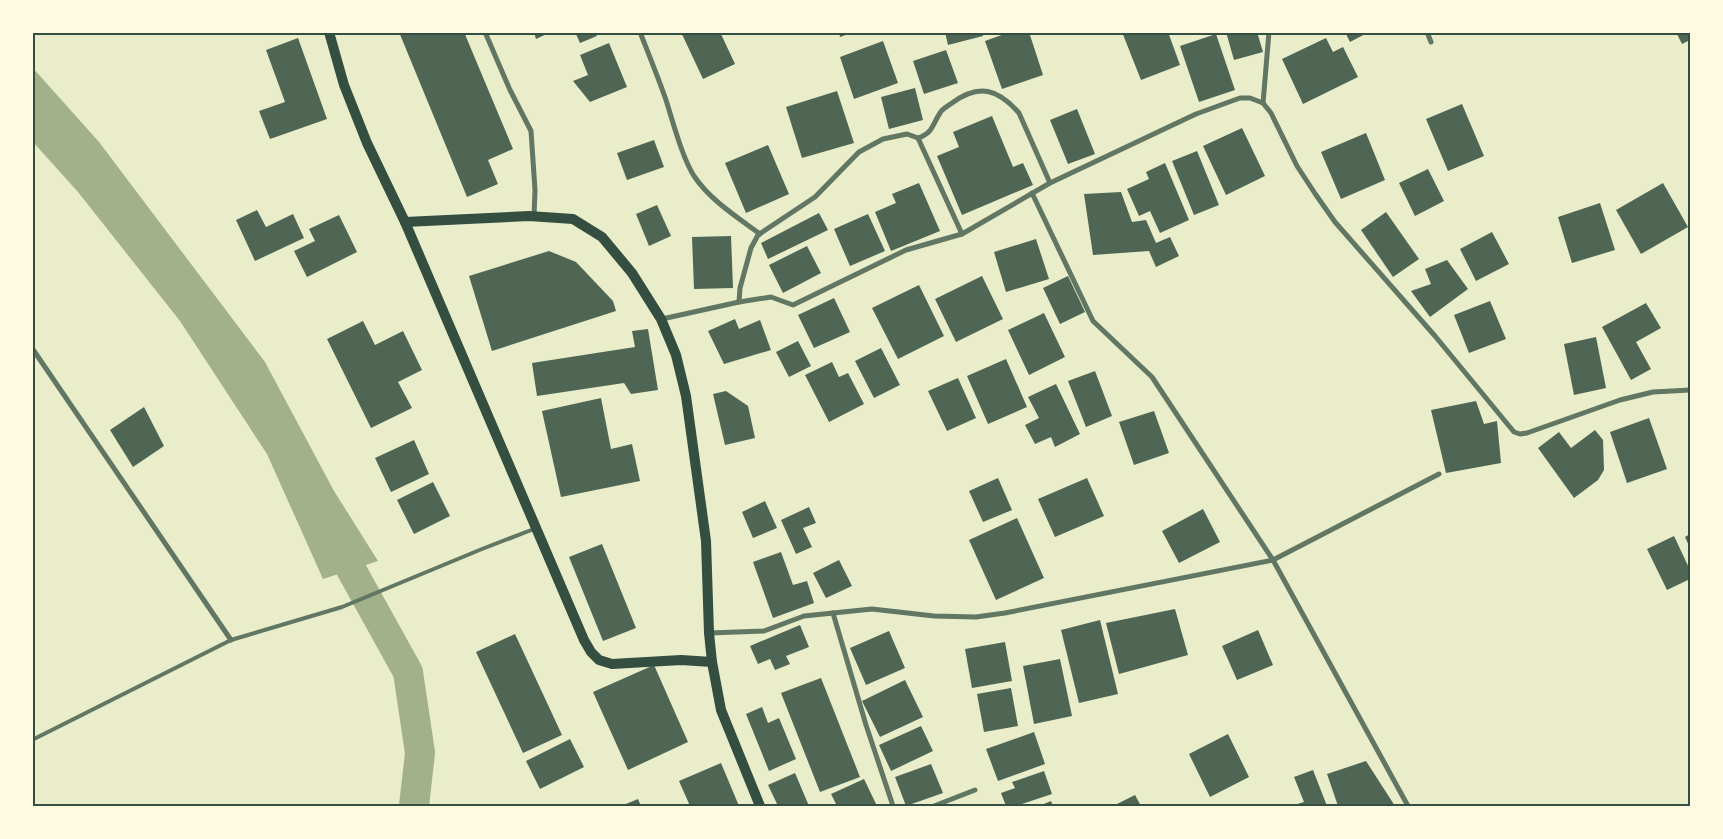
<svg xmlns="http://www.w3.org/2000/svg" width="1723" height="839" viewBox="0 0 1723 839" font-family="'Noto Serif',serif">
	<rect width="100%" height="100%" fill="#e9edc9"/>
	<!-- water -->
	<path fill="#a3b18a" d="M 32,67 L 99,142 L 265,362 L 334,491 L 378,561 L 323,579 L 267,454 L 180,321 L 78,192 L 33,142 Z"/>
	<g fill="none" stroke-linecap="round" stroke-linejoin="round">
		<!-- canal -->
		<path stroke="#a3b18a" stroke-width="30" d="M 332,535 L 408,672 L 420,753 L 414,806"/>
	</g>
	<!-- building -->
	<g fill="#4f6655">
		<path d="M 399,32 L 464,32 L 513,149 L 488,160 L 498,184 L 467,197 Z"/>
		<path d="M 534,32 L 551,32 L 536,39 Z"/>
		<path d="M 575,32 L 595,32 L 597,36 L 580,43 Z"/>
		<path d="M 681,32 L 720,32 L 735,64 L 703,79 Z"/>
		<path d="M 839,32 L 851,32 L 851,33 L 840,37 Z"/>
		<path d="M 945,32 L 983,32 L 983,36 L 948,45 Z"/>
		<path d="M 1010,32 L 1029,32 L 1043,75 L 1002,89 L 985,41 Z"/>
		<path d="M 1122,32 L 1168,32 L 1180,65 L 1141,80 Z"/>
		<path d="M 1226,32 L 1257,32 L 1263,52 L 1234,60 Z"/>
		<path d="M 1345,32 L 1369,32 L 1350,42 Z"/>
		<path d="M 1676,32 L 1690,32 L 1690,40 L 1682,44 Z"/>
		<path d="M 1216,34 L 1235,90 L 1199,102 L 1180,46 Z"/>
		<path d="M 298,38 L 327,119 L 270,139 L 259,111 L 285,102 L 266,50 Z"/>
		<path d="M 1326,38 L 1333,52 L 1343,47 L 1358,77 L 1303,104 L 1282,59 Z"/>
		<path d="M 883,41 L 898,83 L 854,99 L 840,57 Z"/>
		<path d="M 609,43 L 627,87 L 590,102 L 573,81 L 588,75 L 580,55 Z"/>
		<path d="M 946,50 L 958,83 L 924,94 L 913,61 Z"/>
		<path d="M 915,88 L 923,120 L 889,129 L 881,97 Z"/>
		<path d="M 837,91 L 854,143 L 802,158 L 786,107 Z"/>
		<path d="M 1462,104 L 1484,156 L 1448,171 L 1426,119 Z"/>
		<path d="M 1077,109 L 1095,154 L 1068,164 L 1050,120 Z"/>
		<path d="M 992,116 L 1013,167 L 1023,163 L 1033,185 L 962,215 L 937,156 L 959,147 L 953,132 Z"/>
		<path d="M 1242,128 L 1265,176 L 1226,195 L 1203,146 Z"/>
		<path d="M 1366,133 L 1385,180 L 1341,199 L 1321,152 Z"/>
		<path d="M 654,140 L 664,167 L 627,180 L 617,153 Z"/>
		<path d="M 768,145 L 789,194 L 746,213 L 725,163 Z"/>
		<path d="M 1197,151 L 1219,205 L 1194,215 L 1172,161 Z"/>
		<path d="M 1165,163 L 1189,220 L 1160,233 L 1150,211 L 1139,216 L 1127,189 L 1149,179 L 1146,172 Z"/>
		<path d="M 1428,169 L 1444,201 L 1415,216 L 1399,183 Z"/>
		<path d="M 919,183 L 940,231 L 891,251 L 875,212 L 896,203 L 892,194 Z"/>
		<path d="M 1663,183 L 1688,227 L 1641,254 L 1616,210 Z"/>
		<path d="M 1121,192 L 1132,222 L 1146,220 L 1156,243 L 1170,237 L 1179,256 L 1156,267 L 1149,251 L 1093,255 L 1084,194 Z"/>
		<path d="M 1600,203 L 1615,250 L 1572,263 L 1558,217 Z"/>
		<path d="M 657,205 L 671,236 L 649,246 L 636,214 Z"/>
		<path d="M 257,210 L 266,227 L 293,214 L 304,238 L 255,261 L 236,220 Z"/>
		<path d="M 1386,212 L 1419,259 L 1393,277 L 1361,230 Z"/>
		<path d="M 819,213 L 828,230 L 768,259 L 761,243 Z"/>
		<path d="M 868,214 L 885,251 L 850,266 L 834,229 Z"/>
		<path d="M 339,215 L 357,252 L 307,277 L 294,251 L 315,241 L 309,229 Z"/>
		<path d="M 1492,232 L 1509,264 L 1476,281 L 1460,249 Z"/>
		<path d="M 731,236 L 733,288 L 694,289 L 692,237 Z"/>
		<path d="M 1036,239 L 1049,279 L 1006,292 L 994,252 Z"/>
		<path d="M 807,246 L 821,273 L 783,293 L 769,265 Z"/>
		<path d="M 549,251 L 576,262 L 613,301 L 616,311 L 492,351 L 469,276 Z"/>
		<path d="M 1447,260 L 1468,289 L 1430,317 L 1411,291 L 1431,284 L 1425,269 Z"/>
		<path d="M 982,276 L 1003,319 L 956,342 L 935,299 Z"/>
		<path d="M 1068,276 L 1085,312 L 1060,324 L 1043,288 Z"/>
		<path d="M 919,285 L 944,336 L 898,359 L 872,308 Z"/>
		<path d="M 834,298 L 850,332 L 814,348 L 798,315 Z"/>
		<path d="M 1490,301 L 1506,339 L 1469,353 L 1454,315 Z"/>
		<path d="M 1646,303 L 1661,328 L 1636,342 L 1651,369 L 1631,380 L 1602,327 Z"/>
		<path d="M 1044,313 L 1065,357 L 1029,375 L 1008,330 Z"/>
		<path d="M 735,319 L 739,329 L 760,320 L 771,350 L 724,364 L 708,331 Z"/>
		<path d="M 363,321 L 375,345 L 403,331 L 422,370 L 398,382 L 412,408 L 371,428 L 327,339 Z"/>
		<path d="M 648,329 L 658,390 L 631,394 L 624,383 L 537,396 L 532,363 L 635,347 L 632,331 Z"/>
		<path d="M 1596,337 L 1606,388 L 1574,395 L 1564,344 Z"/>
		<path d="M 798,341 L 811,366 L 789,377 L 776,352 Z"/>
		<path d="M 881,348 L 900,385 L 874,398 L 855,361 Z"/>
		<path d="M 1006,359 L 1027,407 L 988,424 L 967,376 Z"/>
		<path d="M 832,362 L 839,377 L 848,373 L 864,404 L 829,422 L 805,375 Z"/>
		<path d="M 1095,371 L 1112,416 L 1086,427 L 1068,381 Z"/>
		<path d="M 958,378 L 976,418 L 947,431 L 928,391 Z"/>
		<path d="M 1056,384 L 1080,434 L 1055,447 L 1051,437 L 1035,444 L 1025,425 L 1039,418 L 1028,397 Z"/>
		<path d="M 726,391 L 748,406 L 755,438 L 725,445 L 713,394 Z"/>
		<path d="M 601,398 L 611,449 L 632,444 L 640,481 L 561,497 L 542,411 Z"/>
		<path d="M 1476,401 L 1484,424 L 1497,421 L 1501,463 L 1446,473 L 1431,410 Z"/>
		<path d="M 144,407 L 164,446 L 133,467 L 110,430 Z"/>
		<path d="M 1154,411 L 1169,453 L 1134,465 L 1119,422 Z"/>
		<path d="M 1649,418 L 1667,469 L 1627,483 L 1610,432 Z"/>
		<path d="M 1595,430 L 1603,440 L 1604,470 L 1598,480 L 1574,498 L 1538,448 L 1559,432 L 1571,448 Z"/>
		<path d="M 414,440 L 429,474 L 391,492 L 375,458 Z"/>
		<path d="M 998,478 L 1012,510 L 983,522 L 969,491 Z"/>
		<path d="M 1087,478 L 1104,516 L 1055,537 L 1038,499 Z"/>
		<path d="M 433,482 L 450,516 L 414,534 L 397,500 Z"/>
		<path d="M 765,501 L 777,528 L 753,538 L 742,512 Z"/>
		<path d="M 809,507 L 816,523 L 803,528 L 812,547 L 796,554 L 781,520 Z"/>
		<path d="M 1203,509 L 1220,542 L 1179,563 L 1162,531 Z"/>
		<path d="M 1017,518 L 1044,578 L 996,600 L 969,540 Z"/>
		<path d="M 1690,534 L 1690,548 L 1685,537 Z"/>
		<path d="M 1674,536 L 1690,570 L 1690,579 L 1667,590 L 1647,549 Z"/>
		<path d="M 602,544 L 636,628 L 603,641 L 569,557 Z"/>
		<path d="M 781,552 L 793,585 L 807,581 L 814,603 L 773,618 L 753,562 Z"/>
		<path d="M 839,560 L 852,586 L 826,598 L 813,573 Z"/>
		<path d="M 1175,609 L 1188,655 L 1119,674 L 1106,623 Z"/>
		<path d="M 1100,620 L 1118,694 L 1079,703 L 1061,630 Z"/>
		<path d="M 800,625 L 809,647 L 786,656 L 790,664 L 775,670 L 770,659 L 758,664 L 750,646 Z"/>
		<path d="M 1258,630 L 1273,665 L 1237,680 L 1222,646 Z"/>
		<path d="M 889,631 L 905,668 L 866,685 L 850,648 Z"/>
		<path d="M 515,634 L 562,735 L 523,753 L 476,652 Z"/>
		<path d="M 1005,642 L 1012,681 L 972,688 L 965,649 Z"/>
		<path d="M 1060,659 L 1072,716 L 1034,724 L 1023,666 Z"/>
		<path d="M 654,665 L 688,742 L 628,770 L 593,692 Z"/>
		<path d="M 821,678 L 860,777 L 820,792 L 781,693 Z"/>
		<path d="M 905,680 L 923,717 L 880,737 L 862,701 Z"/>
		<path d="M 1011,688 L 1018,726 L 984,732 L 977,694 Z"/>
		<path d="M 762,707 L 768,723 L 779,718 L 796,759 L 769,771 L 746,714 Z"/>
		<path d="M 921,726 L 933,751 L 891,771 L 879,745 Z"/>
		<path d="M 1034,732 L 1045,764 L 998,781 L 986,749 Z"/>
		<path d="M 1228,734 L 1249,777 L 1210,797 L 1189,754 Z"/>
		<path d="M 570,739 L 584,767 L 540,789 L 526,761 Z"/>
		<path d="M 1366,761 L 1395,806 L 1338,806 L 1327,774 Z"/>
		<path d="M 721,763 L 739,806 L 690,806 L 679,781 Z"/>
		<path d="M 931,764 L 943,793 L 906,806 L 895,777 Z"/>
		<path d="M 1313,770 L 1327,806 L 1291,806 L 1304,802 L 1294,777 Z"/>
		<path d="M 1044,771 L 1052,794 L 1016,806 L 1006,806 L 1001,793 L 1015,788 L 1012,782 Z"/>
		<path d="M 795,773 L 809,806 L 778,806 L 768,785 Z"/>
		<path d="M 864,779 L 877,806 L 837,806 L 831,794 Z"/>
		<path d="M 1135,795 L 1141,806 L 1113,806 Z"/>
		<path d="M 638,799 L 641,806 L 621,806 Z"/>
		<path d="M 1051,801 L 1053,806 L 1039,806 Z"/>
	</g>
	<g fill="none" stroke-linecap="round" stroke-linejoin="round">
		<!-- service -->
		<path stroke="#617663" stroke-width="4" d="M 32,740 L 231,640 L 342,607 L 482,549 L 534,529"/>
		<!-- minor -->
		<g stroke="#617663" stroke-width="5">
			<path d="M 485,32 L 510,90 L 531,131 L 535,190 L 534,216"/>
			<path d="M 640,32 C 649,55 658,77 666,100 C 673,122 682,157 694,176 C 710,200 737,217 760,234"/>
			<path d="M 1427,32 L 1431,42"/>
			<path d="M 1263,103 L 1269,32"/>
			<path d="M 918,138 L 962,234"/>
			<path d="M 1032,193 L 1093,321 L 1152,377 L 1273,560 L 1408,806"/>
			<path d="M 739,302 L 740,288 L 751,248 L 758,235 L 815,197 L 859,152 L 883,139 L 907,134 L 918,138 C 933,133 932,125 940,113 C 942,109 948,106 952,103 C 979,83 998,89 1019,113 L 1050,183"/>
			<path d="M 662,319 L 739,302 L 771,297 L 793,305 L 906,250 L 962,234 L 1050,183 L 1196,114 L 1240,98 L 1250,98 L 1263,103 L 1271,113 L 1297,166 L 1316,195 L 1335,222 L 1435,336 L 1514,432 L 1520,434 L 1527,433 L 1620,400 L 1653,392 L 1690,390"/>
			<path d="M 32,348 L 231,640"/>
			<path d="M 833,613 L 866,725 L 893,806"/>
			<path d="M 709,633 L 764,631 L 804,616 L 872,609 L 934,616 L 976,617 L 1005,613 L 1273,560 L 1439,474"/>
			<path d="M 934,806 L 975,790"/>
		</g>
		<!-- secondary -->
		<g stroke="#344e41" stroke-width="10">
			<path d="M 329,32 L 344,85 L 367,143 L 405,222 L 584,640 L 591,652 L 599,660 L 612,664 L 681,660 L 712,662"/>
			<path d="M 405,222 L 529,216 L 573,219 L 602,237 L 632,273 L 661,319 L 676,355 L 686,396 L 706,541 L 709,633 L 712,662 L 721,710 L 760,806"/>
		</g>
	</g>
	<!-- border -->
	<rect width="1723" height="839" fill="none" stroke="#fefae0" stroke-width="68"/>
	<rect x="34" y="34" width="1655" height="771" fill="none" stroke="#344e41" stroke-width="2"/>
</svg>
